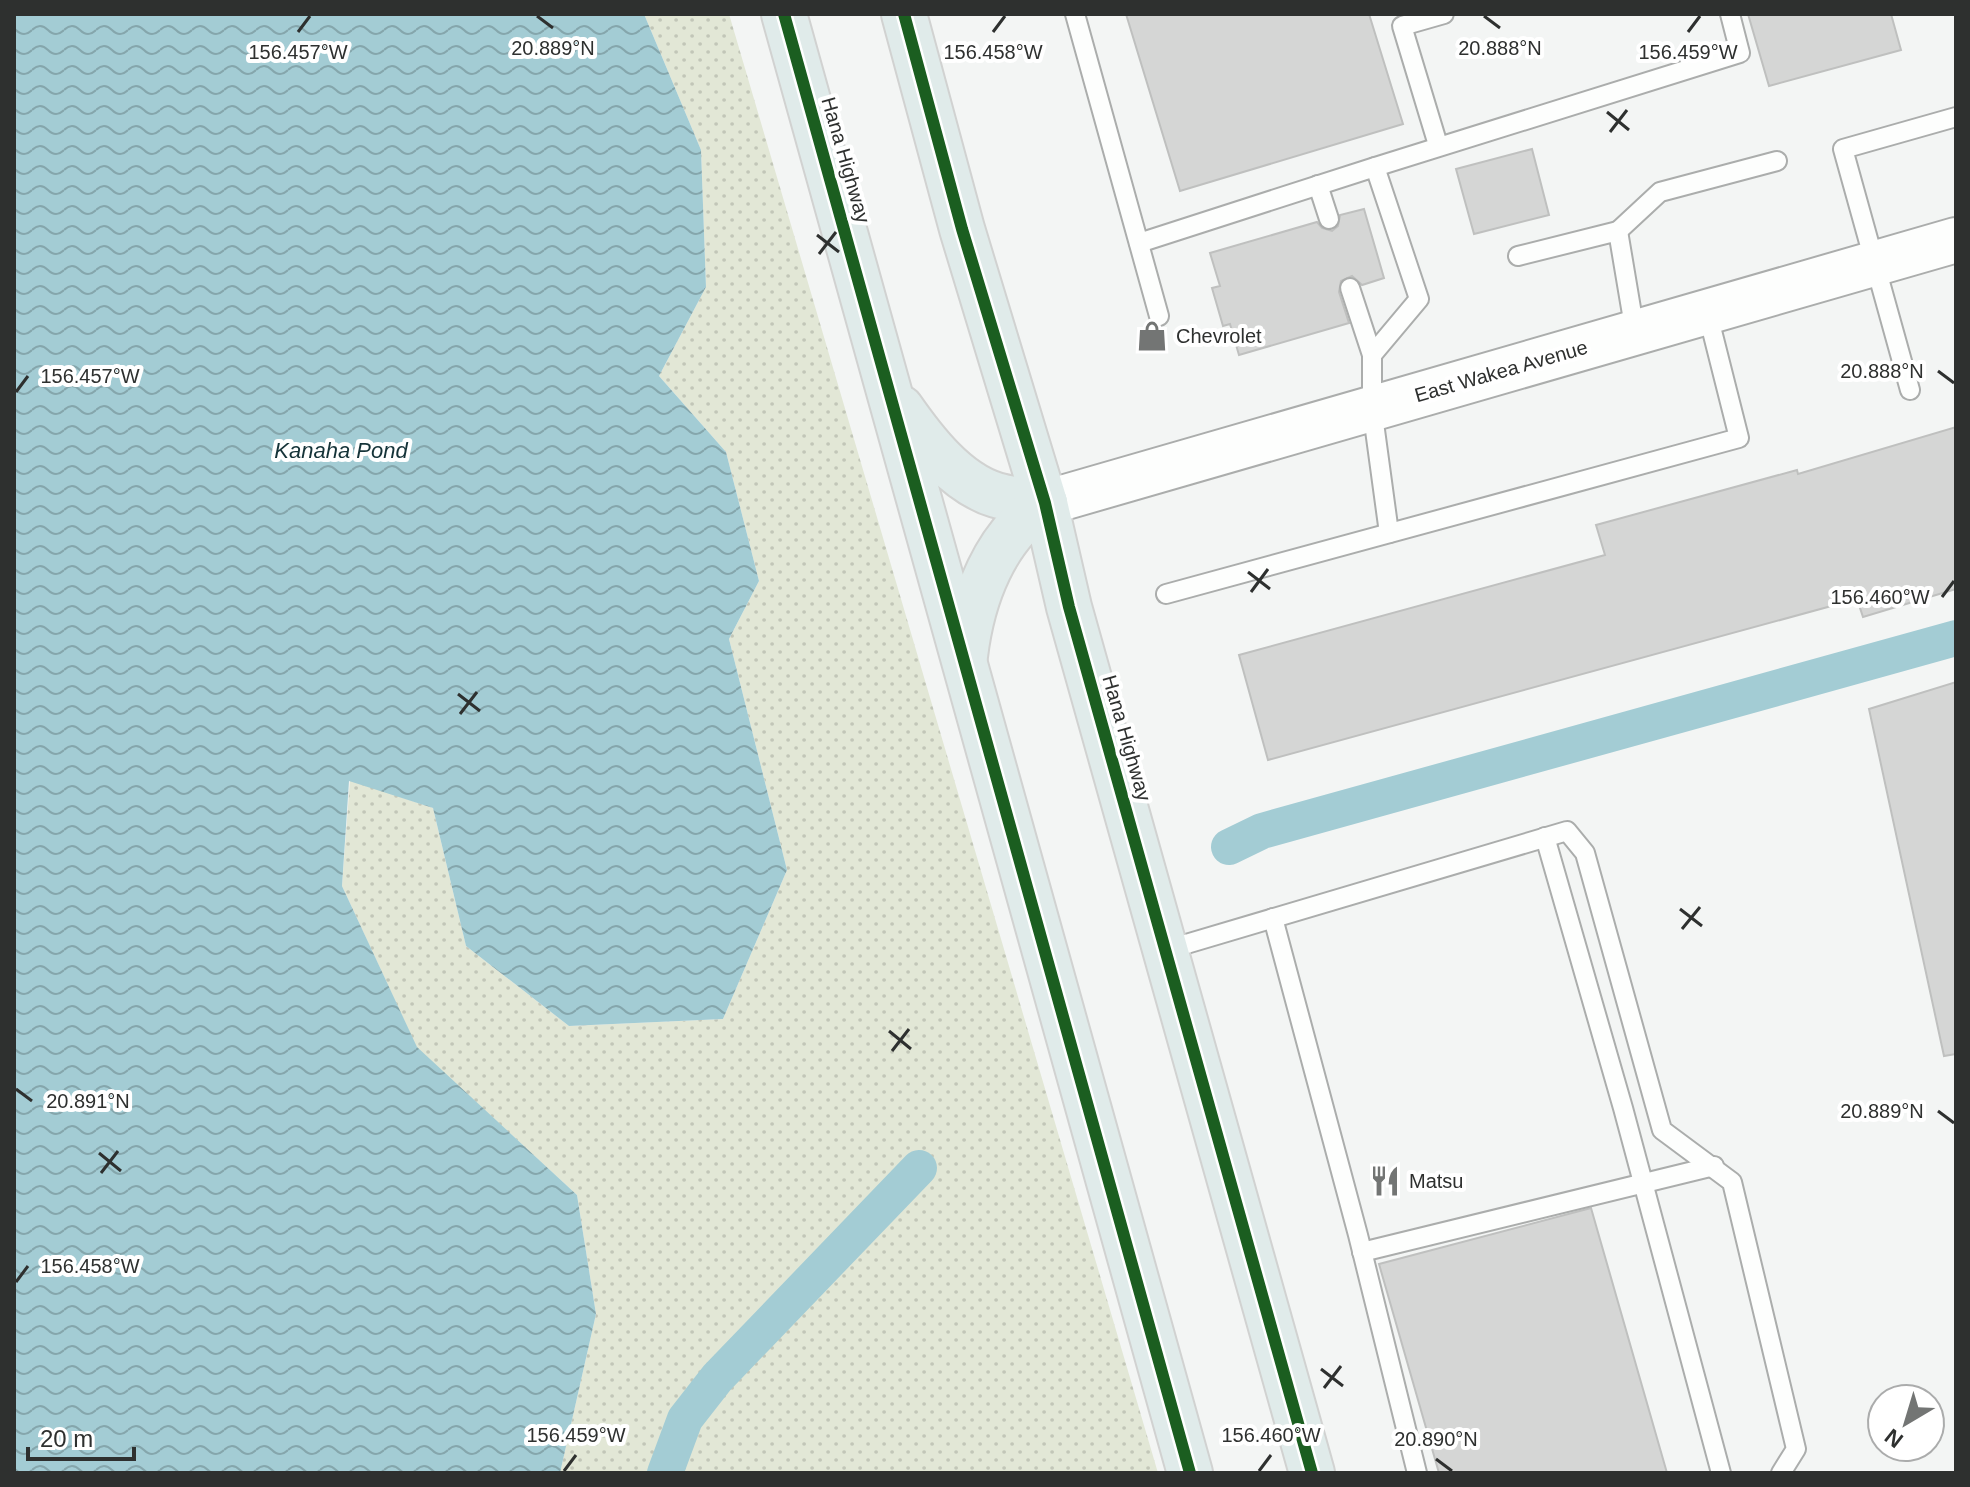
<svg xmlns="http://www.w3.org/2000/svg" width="1970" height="1487" viewBox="0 0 1970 1487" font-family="Arial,sans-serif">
	<defs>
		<pattern id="green-dots" width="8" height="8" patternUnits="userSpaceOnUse" patternTransform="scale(2)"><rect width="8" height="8" fill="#e2e7d6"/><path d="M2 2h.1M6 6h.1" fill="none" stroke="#c2c6b8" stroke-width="1.8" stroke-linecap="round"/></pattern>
		<pattern id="water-waves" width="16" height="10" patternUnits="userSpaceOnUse" patternTransform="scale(2)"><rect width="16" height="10" fill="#a3ccd4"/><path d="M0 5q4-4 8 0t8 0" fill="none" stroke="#85a6ac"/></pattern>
	</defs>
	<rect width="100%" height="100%" fill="#f3f5f4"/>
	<!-- green -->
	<path fill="url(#green-dots)" d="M 644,14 L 729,14 L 1158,1473 L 560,1473 L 596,1314 L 577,1195 L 417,1048 L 342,886 L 350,780 L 433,808 L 466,946 L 569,1026 L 723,1019 L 787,870 L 729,639 L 759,581 L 726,452 L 659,376 L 706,287 L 701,150 Z"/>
	<!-- water -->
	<path fill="url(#water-waves)" d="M 14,14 L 644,14 L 701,150 L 706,287 L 659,376 L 726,452 L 759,581 L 729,639 L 787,870 L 723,1019 L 569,1026 L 466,946 L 433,808 L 349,781 L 342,886 L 417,1047 L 577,1195 L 596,1314 L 560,1473 L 14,1473 Z"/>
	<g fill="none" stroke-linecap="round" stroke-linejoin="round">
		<!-- canal -->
		<g stroke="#a3ccd4" stroke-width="36">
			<path d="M 1229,847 L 1262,831 L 1956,638"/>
			<path d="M 665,1473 L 685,1419 L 717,1378 L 919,1168"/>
		</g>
	</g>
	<!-- building -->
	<g fill="#d5d6d5" stroke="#bfc0bf" stroke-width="2">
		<path d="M 1126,14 L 1369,14 L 1403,124 L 1180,191 Z"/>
		<path d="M 1748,14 L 1891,14 L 1901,50 L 1769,86 Z"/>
		<path d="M 1532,149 L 1549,215 L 1474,234 L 1456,169 Z"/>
		<path d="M 1364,209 L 1384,278 L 1362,285 L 1352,276 L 1341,281 L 1339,292 L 1349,323 L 1239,355 L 1230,324 L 1223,326 L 1212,288 L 1220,286 L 1210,253 L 1317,222 L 1322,228 L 1332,231 L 1338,226 L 1340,215 Z"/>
		<path d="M 1956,427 L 1956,589 L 1863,617 L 1857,599 L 1268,760 L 1239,655 L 1605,555 L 1596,525 L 1797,470 L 1798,474 Z"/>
		<path d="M 1956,682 L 1956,1054 L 1944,1056 L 1869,709 Z"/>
		<path d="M 1591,1208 L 1667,1473 L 1439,1473 L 1379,1264 Z"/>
	</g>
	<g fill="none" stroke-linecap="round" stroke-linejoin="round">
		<!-- service casing -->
		<g stroke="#abadac" stroke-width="22">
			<g id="service">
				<path d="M 1075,14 L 1159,316"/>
				<path d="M 1438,145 L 1402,26 L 1444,14"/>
				<path d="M 1375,167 L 1740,53 L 1730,14"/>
				<path d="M 1318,185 L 1329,219"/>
				<path d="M 1618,231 L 1660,192 L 1777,161"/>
				<path d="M 1139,243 L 1375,167 L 1419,299 L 1372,355 L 1372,408 L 1389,533"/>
				<path d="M 1518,256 L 1618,231 L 1635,332"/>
				<path d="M 1350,288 L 1372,355"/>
				<path d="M 1910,390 L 1843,149 L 1956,117"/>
				<path d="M 1166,594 L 1739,438 L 1707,311"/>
				<path d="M 1545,837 L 1623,1108 L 1721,1473"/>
				<path d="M 1273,918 L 1358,1235 L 1417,1473"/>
				<path d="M 1166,950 L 1567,831 L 1585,853 L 1662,1130 L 1732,1182 L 1796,1449 L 1781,1473"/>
				<path d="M 1362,1252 L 1714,1166"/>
			</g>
		</g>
		<!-- tertiary casing -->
		<g stroke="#abadac" stroke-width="48">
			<path id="tertiary" d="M 1045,503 L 1956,240"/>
		</g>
		<!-- primary casing -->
		<g stroke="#d1d2d1" stroke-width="48">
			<g id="primary">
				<path d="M 784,14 L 1190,1473"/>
				<path d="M 904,14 L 962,229 L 1045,503 L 1069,607 L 1312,1473"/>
				<path d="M 901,408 C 924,441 956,483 996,495 C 1012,500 1029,500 1045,503"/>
				<path d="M 965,656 C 972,597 995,536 1045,503"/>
			</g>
		</g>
		<!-- service -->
		<use href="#service" stroke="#fdfefd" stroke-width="18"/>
		<!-- tertiary -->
		<use href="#tertiary" stroke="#fdfefd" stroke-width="44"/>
		<!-- primary -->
		<use href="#primary" stroke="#e0ebea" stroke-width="44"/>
		<!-- cycleway casing -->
		<g stroke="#fff" stroke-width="17">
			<g id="cycleway">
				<path d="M 784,14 L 1190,1473"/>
				<path d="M 904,14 L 962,229 L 1045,503 L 1069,607 L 1312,1473"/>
			</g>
		</g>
		<!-- cycleway -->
		<use href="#cycleway" stroke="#1b5e20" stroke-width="12"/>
	</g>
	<!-- ticks -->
	<path fill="none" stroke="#2e302f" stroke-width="3" d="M 537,16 L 553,28M 1484,16 L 1500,28M 298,32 L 310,16M 993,32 L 1005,16M 1688,32 L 1700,16M 1607,112 L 1629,130M 1610,132 L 1627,110M 817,235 L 839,252M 819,254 L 836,232M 1938,371 L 1954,383M 16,392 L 28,376M 1248,572 L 1270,589M 1251,592 L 1268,569M 1942,597 L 1954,581M 458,694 L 480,711M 460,714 L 477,692M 1680,909 L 1702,926M 1682,929 L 1700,907M 889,1031 L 911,1049M 892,1051 L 909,1029M 16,1089 L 32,1101M 1938,1111 L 1954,1123M 99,1153 L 121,1171M 101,1173 L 118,1151M 16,1282 L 28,1266M 1321,1369 L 1343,1386M 1324,1388 L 1341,1366M 1436,1459 L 1452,1471M 564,1471 L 576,1455M 1259,1471 L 1271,1455"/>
	<!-- icons -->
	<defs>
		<g id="shop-bare" transform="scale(2.4)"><path d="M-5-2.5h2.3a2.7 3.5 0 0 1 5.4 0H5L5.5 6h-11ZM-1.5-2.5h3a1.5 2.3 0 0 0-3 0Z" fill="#737574" stroke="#fff" stroke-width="2.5" paint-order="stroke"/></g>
		<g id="restaurant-bare" transform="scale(2.4)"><path d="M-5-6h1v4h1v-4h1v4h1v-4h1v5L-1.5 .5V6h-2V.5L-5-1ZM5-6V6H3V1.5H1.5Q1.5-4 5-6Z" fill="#737574" stroke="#fff" stroke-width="2.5" paint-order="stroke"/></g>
	</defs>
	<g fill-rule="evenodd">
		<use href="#shop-bare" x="1152" y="336"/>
		<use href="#restaurant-bare" x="1385" y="1181"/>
	</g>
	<g text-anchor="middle" stroke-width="8" stroke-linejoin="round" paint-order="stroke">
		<!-- street labels -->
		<g font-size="20" fill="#2e302f" stroke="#fff">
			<text transform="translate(846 160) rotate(74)" y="7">Hana Highway</text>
			<text transform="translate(1501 371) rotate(-16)" y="7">East Wakea Avenue</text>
			<text transform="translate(1127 738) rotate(74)" y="7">Hana Highway</text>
		</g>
		<!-- poi labels -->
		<g font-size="20" fill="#2e302f" stroke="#fff" text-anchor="start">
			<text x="1176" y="343">Chevrolet</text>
			<text x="1409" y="1188">Matsu</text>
		</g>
		<!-- water labels -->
		<g font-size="22" font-style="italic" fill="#153338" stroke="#fff">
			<text x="341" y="458">Kanaha Pond</text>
		</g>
	</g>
	<g font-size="20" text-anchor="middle" fill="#2e302f" stroke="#fff" stroke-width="8" stroke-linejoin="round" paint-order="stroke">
		<text x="553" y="55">20.889°N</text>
		<text x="1500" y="55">20.888°N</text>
		<text x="298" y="59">156.457°W</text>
		<text x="993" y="59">156.458°W</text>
		<text x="1688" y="59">156.459°W</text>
		<text x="1882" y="378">20.888°N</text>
		<text x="90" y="383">156.457°W</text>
		<text x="1880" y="604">156.460°W</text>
		<text x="88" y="1108">20.891°N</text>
		<text x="1882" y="1118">20.889°N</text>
		<text x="90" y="1273">156.458°W</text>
		<text x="576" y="1442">156.459°W</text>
		<text x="1271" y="1442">156.460°W</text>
		<text x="1436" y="1446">20.890°N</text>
	</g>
	<!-- border -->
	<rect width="1970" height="1487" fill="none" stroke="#2e302f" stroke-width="32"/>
	<!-- north arrow -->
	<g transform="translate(1906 1423) rotate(218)"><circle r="38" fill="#ffffff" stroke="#abacac" stroke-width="2"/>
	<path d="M0-6L14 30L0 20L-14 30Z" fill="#737574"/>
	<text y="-12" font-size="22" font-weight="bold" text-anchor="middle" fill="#2e302f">N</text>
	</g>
	<!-- scale -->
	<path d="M28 1447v12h106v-12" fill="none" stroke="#2e302f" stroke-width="4"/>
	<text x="40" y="1447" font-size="24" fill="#2e302f" stroke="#ffffff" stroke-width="6" paint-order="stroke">20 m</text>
</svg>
